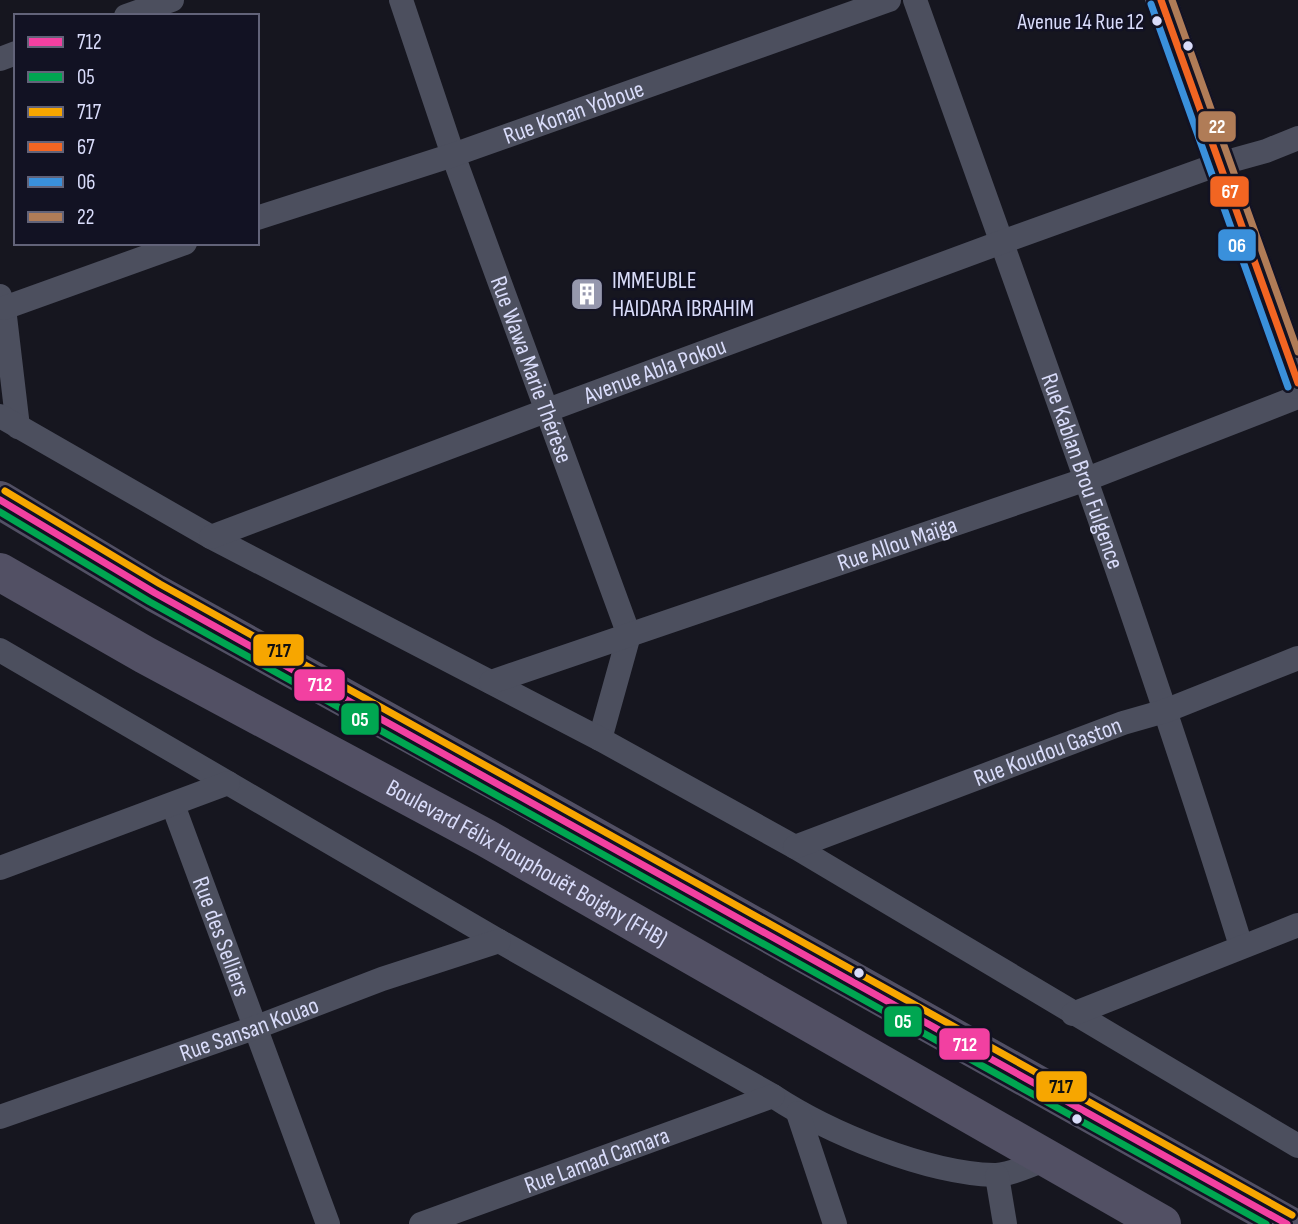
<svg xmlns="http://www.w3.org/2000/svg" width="1298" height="1224" viewBox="0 0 1298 1224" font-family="'Sofia Sans Condensed',sans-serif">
	<rect width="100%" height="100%" fill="#16161f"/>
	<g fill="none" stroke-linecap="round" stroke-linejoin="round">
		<!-- minor -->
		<g stroke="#4c4f5e" stroke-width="24">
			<path id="s1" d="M 401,0 L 453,155 L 629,635 L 600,739"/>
			<path id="s2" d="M 915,0 C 1027,314 1142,627 1241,946"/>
			<path d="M 126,16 L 172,0"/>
			<path d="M 0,59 L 16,53"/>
			<path id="s3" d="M 257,218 L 453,155 L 889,0"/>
			<path d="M 0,296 L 4,308 L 18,427"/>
			<path d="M 4,308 L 185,243"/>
			<path d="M 0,416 L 211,537 L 600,739 L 795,847 L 1298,1146"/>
			<path id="s4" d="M 211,537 L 548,410 L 1002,242 L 1219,164 L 1266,151 L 1298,138"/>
			<path d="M 0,650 L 499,941 L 773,1096 C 829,1133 926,1173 994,1175 C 1009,1176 1035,1163 1050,1158"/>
			<path id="s5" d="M 491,682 L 1087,479 L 1298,397"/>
			<path id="s6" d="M 173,805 L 328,1224"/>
			<path id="s7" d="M 795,847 L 1123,723 L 1165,711 L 1298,658"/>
			<path d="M 0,868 L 228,783"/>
			<path d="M 1073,1014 L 1298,925"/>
			<path d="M 798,1113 L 835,1224"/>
			<path id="s8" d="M 0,1117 L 254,1028 L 382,979 L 499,941"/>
			<path d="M 997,1176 L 1005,1224"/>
			<path id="s9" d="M 421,1224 L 773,1096"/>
		</g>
		<!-- tertiary -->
		<path stroke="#4c4f5e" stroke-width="32" d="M 1161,0 L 1298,383"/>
		<!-- primary -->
		<g stroke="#525064" stroke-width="38">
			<path d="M 0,500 L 155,593 L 517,793 L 1287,1224"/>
			<path id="s10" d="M 0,572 L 145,655 L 486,838 L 1162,1224"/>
		</g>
		<!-- bus-1 casing -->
		<g stroke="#121223" stroke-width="12">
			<path id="bus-1" d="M 0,500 L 155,593 L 1287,1224"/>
		</g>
		<!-- bus-2 casing -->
		<g stroke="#121223" stroke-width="12">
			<path id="bus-2" d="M 0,512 L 150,602 L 1266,1224"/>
		</g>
		<!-- bus-3 casing -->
		<g stroke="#121223" stroke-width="12">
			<path id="bus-3" d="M 5,491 L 160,584 L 1292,1215"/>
		</g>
		<!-- bus-4 casing -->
		<g stroke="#121223" stroke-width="12">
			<path id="bus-4" d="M 1161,0 L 1298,383"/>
		</g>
		<!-- bus-5 casing -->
		<g stroke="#121223" stroke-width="12">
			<path id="bus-5" d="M 1151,4 L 1288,387"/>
		</g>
		<!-- bus-6 casing -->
		<g stroke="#121223" stroke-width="12">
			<path id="bus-6" d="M 1172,0 L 1298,352"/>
		</g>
		<!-- bus-1 -->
		<use href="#bus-1" stroke="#f240a1" stroke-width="7"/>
		<!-- bus-2 -->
		<use href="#bus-2" stroke="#00a651" stroke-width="7"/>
		<!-- bus-3 -->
		<use href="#bus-3" stroke="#f7a600" stroke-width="7"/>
		<!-- bus-4 -->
		<use href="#bus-4" stroke="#f26522" stroke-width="7"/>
		<!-- bus-5 -->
		<use href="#bus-5" stroke="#3a90db" stroke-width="7"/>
		<!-- bus-6 -->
		<use href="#bus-6" stroke="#b07c57" stroke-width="7"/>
	</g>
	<!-- icons -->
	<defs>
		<g id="building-square" transform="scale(1.75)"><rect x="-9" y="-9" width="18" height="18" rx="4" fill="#9597ad" stroke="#121223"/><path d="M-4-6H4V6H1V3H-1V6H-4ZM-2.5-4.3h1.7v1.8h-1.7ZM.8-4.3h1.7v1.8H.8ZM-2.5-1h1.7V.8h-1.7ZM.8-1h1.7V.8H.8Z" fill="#fff"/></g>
	</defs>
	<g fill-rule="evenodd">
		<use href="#building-square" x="587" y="294"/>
	</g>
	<!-- markers -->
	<g fill="#d9dcfa" stroke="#121223" stroke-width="2.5">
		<circle cx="1157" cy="21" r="6"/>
		<circle cx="1188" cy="46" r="6"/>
		<circle cx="859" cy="973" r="6"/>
		<circle cx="1077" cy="1119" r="6"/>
	</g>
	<g text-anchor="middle" stroke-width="5" stroke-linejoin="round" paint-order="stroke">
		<!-- bus labels -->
		<g font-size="22" fill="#d9dcfa" stroke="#121223" text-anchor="end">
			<text x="1144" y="29">Avenue 14 Rue 12</text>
		</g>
		<!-- street labels -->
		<g font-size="24" fill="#d9dcfa" stroke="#121223">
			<text dy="8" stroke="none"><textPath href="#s3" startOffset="334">Rue Konan Yoboue</textPath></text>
			<text dy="8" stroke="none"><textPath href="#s1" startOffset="392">Rue Wawa Marie Thérèse</textPath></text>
			<text dy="8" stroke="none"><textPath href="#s4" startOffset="474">Avenue Abla Pokou</textPath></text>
			<text dy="8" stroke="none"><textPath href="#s2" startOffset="500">Rue Kablan Brou Fulgence</textPath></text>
			<text dy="8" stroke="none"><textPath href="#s5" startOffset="429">Rue Allou Maïga</textPath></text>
			<text dy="8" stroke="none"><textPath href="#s7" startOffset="270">Rue Koudou Gaston</textPath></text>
			<text dy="8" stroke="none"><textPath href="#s10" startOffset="602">Boulevard Félix Houphouët Boigny (FHB)</textPath></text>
			<text dy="8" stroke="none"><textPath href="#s6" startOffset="140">Rue des Selliers</textPath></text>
			<text dy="8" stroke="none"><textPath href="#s8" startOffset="264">Rue Sansan Kouao</textPath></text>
			<text dy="8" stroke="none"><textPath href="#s9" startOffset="187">Rue Lamad Camara</textPath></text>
		</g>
		<!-- poi labels -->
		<g font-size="24" fill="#d9dcfa" stroke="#121223" text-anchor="start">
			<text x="612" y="288">IMMEUBLE<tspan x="612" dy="28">HAIDARA IBRAHIM</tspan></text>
		</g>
	</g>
	<g stroke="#121223" stroke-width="2.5">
		<rect x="1197" y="110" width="40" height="33" rx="7" fill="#b07c57"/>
		<rect x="1209" y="175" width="41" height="33" rx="7" fill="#f26522"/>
		<rect x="1217" y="228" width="40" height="34" rx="7" fill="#3a90db"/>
		<rect x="252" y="633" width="53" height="34" rx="7" fill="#f7a600"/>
		<rect x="293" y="668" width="53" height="34" rx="7" fill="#f240a1"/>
		<rect x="340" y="702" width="40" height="34" rx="7" fill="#00a651"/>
		<rect x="883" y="1005" width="40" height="33" rx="7" fill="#00a651"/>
		<rect x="938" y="1027" width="53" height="34" rx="7" fill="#f240a1"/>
		<rect x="1035" y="1070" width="53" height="33" rx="7" fill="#f7a600"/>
	</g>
	<g font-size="19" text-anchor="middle" font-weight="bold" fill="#fff">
		<text x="1217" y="133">22</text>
		<text x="1230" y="198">67</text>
		<text x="1237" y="252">06</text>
		<text x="320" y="691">712</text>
		<text x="360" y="726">05</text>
		<text x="903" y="1028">05</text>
		<text x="965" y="1051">712</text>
	</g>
	<g font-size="19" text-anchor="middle" font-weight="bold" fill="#111">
		<text x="279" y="657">717</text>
		<text x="1061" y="1093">717</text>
	</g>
	<!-- legend -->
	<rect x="14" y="14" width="245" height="231" fill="#121223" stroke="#626379" stroke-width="2"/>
	<rect x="28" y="37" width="35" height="10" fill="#f240a1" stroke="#626379" stroke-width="2"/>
	<text x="77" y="49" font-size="21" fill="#d9dcfa">712</text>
	<rect x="28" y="72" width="35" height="10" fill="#00a651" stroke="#626379" stroke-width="2"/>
	<text x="77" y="84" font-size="21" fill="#d9dcfa">05</text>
	<rect x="28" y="107" width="35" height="10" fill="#f7a600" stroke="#626379" stroke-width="2"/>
	<text x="77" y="119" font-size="21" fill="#d9dcfa">717</text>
	<rect x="28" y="142" width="35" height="10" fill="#f26522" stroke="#626379" stroke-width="2"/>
	<text x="77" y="154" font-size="21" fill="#d9dcfa">67</text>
	<rect x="28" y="177" width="35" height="10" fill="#3a90db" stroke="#626379" stroke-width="2"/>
	<text x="77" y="189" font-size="21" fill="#d9dcfa">06</text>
	<rect x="28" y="212" width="35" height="10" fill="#b07c57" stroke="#626379" stroke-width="2"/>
	<text x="77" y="224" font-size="21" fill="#d9dcfa">22</text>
</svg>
